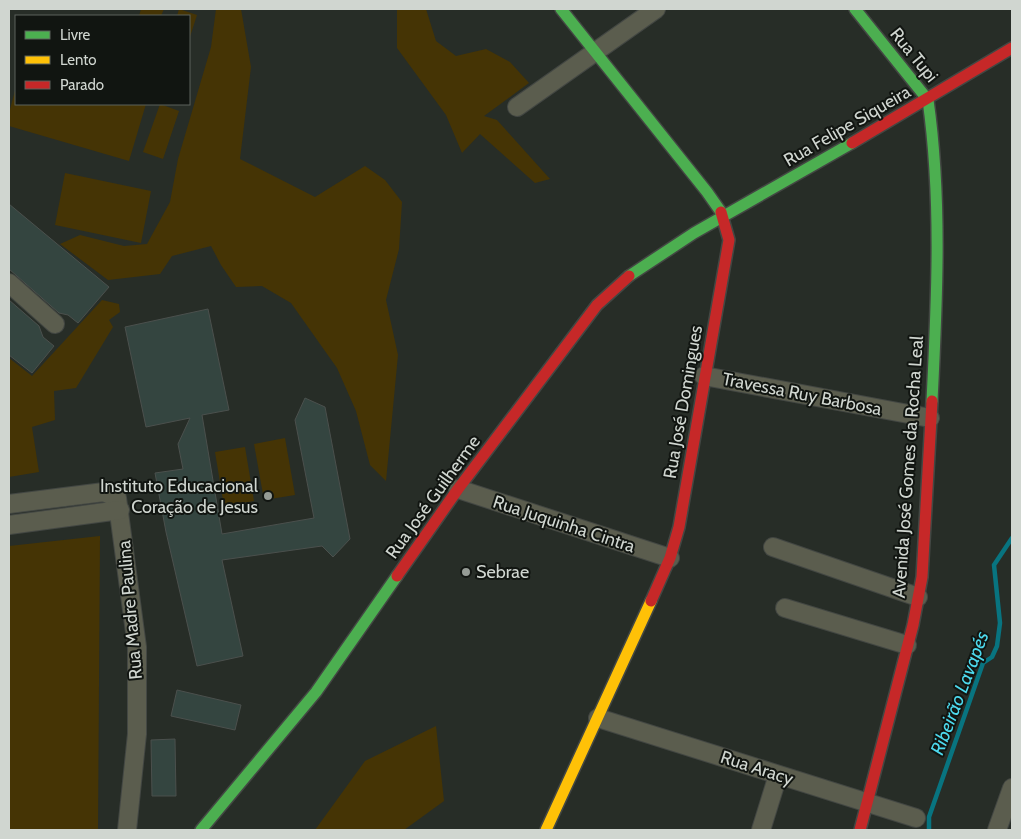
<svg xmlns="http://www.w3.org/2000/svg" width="1021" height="839" viewBox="0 0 1021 839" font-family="Cabin,sans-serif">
	<rect width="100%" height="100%" fill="#272d27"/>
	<!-- green -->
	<g fill="#453405">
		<path d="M 141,9 L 164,9 L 161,16 L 139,16 Z"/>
		<path d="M 179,9 L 197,15 L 189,40 L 189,16 L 177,16 Z"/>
		<path d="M 216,9 L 241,9 L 251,67 L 240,159 L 315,197 L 365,166 L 385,180 L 402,202 L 399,249 L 386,300 L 398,355 L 386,481 L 370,465 L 356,411 L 337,368 L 291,303 L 262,286 L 236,287 L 221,265 L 211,246 L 172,256 L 160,274 L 108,280 L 60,244 L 80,235 L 124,246 L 147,244 L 170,202 L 178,159 L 211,47 Z"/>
		<path d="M 397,9 L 426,9 L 436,41 L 456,56 L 486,49 L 510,62 L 529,83 L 484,116 L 497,120 L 550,179 L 535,183 L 480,134 L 462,153 L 446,115 L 397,48 Z"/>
		<path d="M 16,87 L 16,104 L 146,104 L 129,161 L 9,126 L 9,113 Z"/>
		<path d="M 160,104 L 179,111 L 163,159 L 143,152 Z"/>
		<path d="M 65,173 L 151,191 L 141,243 L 55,225 Z"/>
		<path d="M 102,300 L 119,304 L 120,312 L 109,320 L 113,327 L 76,388 L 54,391 L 55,420 L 32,427 L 39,472 L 9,477 L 9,358 L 32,376 Z"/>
		<path d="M 285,438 L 295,495 L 264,500 L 254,444 Z"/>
		<path d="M 245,447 L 254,501 L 224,506 L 215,452 Z"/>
		<path d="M 100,536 L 98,830 L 9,830 L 9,546 Z"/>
		<path d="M 436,726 L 444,801 L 404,830 L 315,830 L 365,761 Z"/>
	</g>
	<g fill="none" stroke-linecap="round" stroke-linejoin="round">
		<!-- stream -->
		<path stroke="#087480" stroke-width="4.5" d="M 929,830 L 929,817 L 983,663 L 992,657 L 997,646 L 1000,623 L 994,565 L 1012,538"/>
	</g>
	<!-- building -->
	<g fill="#344540" stroke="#4b504d">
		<path d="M 9,204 L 109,287 L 78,323 L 68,315 L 59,313 L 9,269 Z"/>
		<path d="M 9,300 L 39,326 L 43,337 L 54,346 L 32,373 L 9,355 Z"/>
		<path d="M 208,309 L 229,410 L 202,415 L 222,534 L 314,518 L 295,420 L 305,398 L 325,407 L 350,539 L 333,557 L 322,546 L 222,560 L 243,656 L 197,666 L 166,532 L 155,473 L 183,469 L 178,444 L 190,418 L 146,427 L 125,327 Z"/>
		<path d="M 177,690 L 241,705 L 235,730 L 171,716 Z"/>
		<path d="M 175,739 L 176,796 L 152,796 L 151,740 Z"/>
	</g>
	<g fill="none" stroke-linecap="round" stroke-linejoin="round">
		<!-- street casing -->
		<g stroke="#434743" stroke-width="20">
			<g id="street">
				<path d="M 517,107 L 656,9"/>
				<path d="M 9,283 L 55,324"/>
				<path d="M 704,376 L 930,418"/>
				<path d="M 458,489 L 670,558"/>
				<path d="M 9,504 L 104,492 L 117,498 L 137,647 L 137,734 L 127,830"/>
				<path d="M 9,525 L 120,510"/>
				<path d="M 773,547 L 918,597"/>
				<path d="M 785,608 L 907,645"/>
				<path d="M 598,718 L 916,818"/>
				<path d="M 761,830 L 778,775"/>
				<path d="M 997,830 L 1012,788"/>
			</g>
		</g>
		<!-- fast casing -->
		<g stroke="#434743" stroke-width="14">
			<g id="fast">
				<path d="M 561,9 L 707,192 L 721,212"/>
				<path d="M 855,9 L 928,100"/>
				<path d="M 928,100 C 942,199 937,301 932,401"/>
				<path d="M 629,276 L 694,233 L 852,143"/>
				<path d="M 201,830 L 316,692 L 397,576"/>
			</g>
		</g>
		<!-- slow casing -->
		<g stroke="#434743" stroke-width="14">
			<path id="slow" d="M 546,830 L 651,601"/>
		</g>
		<!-- jam casing -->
		<g stroke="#434743" stroke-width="14">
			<g id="jam">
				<path d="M 852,143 L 1012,48"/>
				<path d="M 397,576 L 458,489 L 597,305 L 629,276"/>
				<path d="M 651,601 L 670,558 L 679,527 L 729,240 L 721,212"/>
				<path d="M 860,830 L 913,625 L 922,577 L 932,401"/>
			</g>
		</g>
		<!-- street -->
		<use href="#street" stroke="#5b5d4e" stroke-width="18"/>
		<!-- fast -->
		<use href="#fast" stroke="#4caf50" stroke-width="11"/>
		<!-- slow -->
		<use href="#slow" stroke="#ffc107" stroke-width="11"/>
		<!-- jam -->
		<use href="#jam" stroke="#c62828" stroke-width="11"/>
	</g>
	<!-- markers -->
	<g fill="#959b95" stroke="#111511" stroke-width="2">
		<circle cx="268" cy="496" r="5"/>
		<circle cx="466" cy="572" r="5"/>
	</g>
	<g text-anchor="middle" stroke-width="4" stroke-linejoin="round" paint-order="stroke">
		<!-- street labels -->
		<g font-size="18" fill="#d0d6d0" stroke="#111511">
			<text transform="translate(914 55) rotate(51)" y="6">Rua Tupi</text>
			<text transform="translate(847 126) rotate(-30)" y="6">Rua Felipe Siqueira</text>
			<text transform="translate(802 394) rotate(11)" y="6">Travessa Ruy Barbosa</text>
			<text transform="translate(683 402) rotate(-80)" y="6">Rua José Domingues</text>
			<text transform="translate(908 467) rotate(-86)" y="6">Avenida José Gomes da Rocha Leal</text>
			<text transform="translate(433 497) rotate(-54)" y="6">Rua José Guilherme</text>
			<text transform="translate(564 524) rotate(18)" y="6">Rua Juquinha Cintra</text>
			<text transform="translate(130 610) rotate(-95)" y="6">Rua Madre Paulina</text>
			<text transform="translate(757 768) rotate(18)" y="6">Rua Aracy</text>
		</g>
		<!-- poi labels -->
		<g font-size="18" fill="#d0d6d0" stroke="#111511" text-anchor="end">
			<text x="258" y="492">Instituto Educacional<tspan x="258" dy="21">Coração de Jesus</tspan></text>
			<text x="476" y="578" text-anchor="start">Sebrae</text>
		</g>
		<!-- water labels -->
		<g font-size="19" font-style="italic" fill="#4dd9ed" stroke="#111511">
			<text transform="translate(959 693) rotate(-69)" y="7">Ribeirão Lavapés</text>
		</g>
	</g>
	<!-- border -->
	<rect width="1021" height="839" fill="none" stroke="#d0d6d0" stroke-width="20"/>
	<!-- legend -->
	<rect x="15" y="15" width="175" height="90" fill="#111511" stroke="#5d625d"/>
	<rect x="25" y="31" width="25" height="8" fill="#4caf50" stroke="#5d625d"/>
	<text x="60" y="40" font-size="15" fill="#d0d6d0">Livre</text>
	<rect x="25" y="56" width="25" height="8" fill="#ffc107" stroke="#5d625d"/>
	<text x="60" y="65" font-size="15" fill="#d0d6d0">Lento</text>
	<rect x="25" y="81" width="25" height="8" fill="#c62828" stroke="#5d625d"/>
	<text x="60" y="90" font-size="15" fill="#d0d6d0">Parado</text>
</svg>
